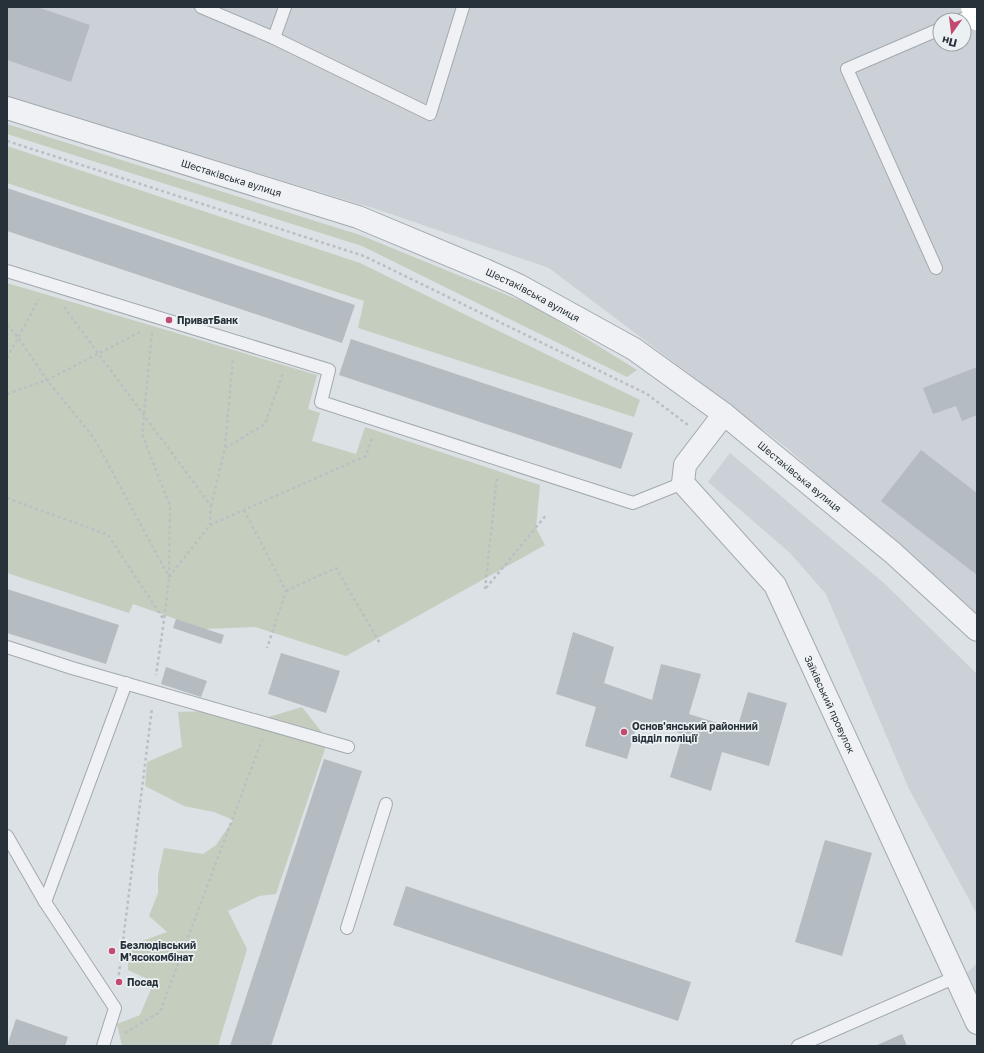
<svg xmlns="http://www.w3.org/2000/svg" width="984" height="1053" viewBox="0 0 984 1053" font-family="'Golos Text',sans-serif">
	<rect width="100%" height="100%" fill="#dce1e5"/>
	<!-- built -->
	<g fill="#cbd1d6" fill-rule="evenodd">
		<path d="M 7,7 L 977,7 L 977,618 L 787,448 L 549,268 L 373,208 L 7,98 ZM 940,20 L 964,20 L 964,44 L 940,44 Z"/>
		<path d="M 730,453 L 885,584 L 977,674 L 977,914 L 909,789 L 826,594 L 790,553 L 708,482 Z"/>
		<path d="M 977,963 L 977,998 L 966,974 Z"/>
	</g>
	<!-- green -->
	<g fill="#c5cebe">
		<path d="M 7,124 L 360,235 L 534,306 L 637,370 L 627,377 L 362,246 L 7,134 Z"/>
		<path d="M 7,146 L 360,263 L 640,400 L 634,417 L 358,328 L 364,301 L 7,183 Z"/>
		<path d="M 7,283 L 153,326 L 317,375 L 308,409 L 320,413 L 312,441 L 356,454 L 365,427 L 540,485 L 536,528 L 545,545 L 346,656 L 255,627 L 204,629 L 133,604 L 129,613 L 7,573 Z"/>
		<path d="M 302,707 L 328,740 L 276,894 L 259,896 L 228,911 L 247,949 L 218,1046 L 122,1046 L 117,1024 L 140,1015 L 154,982 L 128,970 L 128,946 L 167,932 L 149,916 L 158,893 L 158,875 L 164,848 L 203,854 L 216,845 L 233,820 L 214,812 L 184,806 L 145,786 L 147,762 L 182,747 L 178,712 L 207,711 L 265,718 Z"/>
	</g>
	<!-- building -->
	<g fill="#b4bbc1">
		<path d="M 7,7 L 37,7 L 90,25 L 71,82 L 7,60 Z"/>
		<path d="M 7,188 L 355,305 L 342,343 L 7,231 Z"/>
		<path d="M 351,339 L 633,433 L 621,469 L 339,375 Z"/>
		<path d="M 977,367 L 977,415 L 962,421 L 956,406 L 933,414 L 923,388 Z"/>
		<path d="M 921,450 L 977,493 L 977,575 L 881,501 Z"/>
		<path d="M 7,589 L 119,625 L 106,664 L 7,633 Z"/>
		<path d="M 176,619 L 224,635 L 221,644 L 173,628 Z"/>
		<path d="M 573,632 L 614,647 L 604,683 L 652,700 L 661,664 L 701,674 L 689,714 L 737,729 L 748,692 L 787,703 L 769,766 L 722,752 L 711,791 L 670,777 L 683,734 L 638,721 L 627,759 L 585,746 L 596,707 L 556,694 Z"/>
		<path d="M 281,653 L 340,671 L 326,713 L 268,694 Z"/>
		<path d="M 166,667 L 207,681 L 201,697 L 161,684 Z"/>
		<path d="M 324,759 L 362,771 L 271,1046 L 230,1046 Z"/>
		<path d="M 825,840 L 872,853 L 842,956 L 795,942 Z"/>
		<path d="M 406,886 L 691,982 L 678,1021 L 393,925 Z"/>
		<path d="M 16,1019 L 68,1037 L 65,1046 L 7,1046 Z"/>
		<path d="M 902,1034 L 907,1046 L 875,1046 Z"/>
	</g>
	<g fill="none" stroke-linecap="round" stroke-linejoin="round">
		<!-- lane casing -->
		<g stroke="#a2a9ae" stroke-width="14">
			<g id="lane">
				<path d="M 201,7 L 274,38 L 430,114 L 463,7"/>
				<path d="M 960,20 L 975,14"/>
				<path d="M 274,38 L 285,7"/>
				<path d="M 936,268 L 847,69 L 940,29"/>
				<path d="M 7,271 L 329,370 L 321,402 L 633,503 L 683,483"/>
				<path d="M 7,647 L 72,668 L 348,747"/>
				<path d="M 7,836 L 45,902 L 115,1008 L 103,1046"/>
				<path d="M 45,902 L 126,683"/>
				<path d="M 347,928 L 386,804"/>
				<path d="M 798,1046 L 956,977"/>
			</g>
		</g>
		<!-- street casing -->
		<g stroke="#a2a9ae" stroke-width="24">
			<g id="street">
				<path id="s1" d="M 7,108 L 358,217 L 485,270 L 518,285 L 634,349 L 724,414 L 893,553 L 977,630"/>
				<path id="s2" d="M 724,414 L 685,465 L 683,483 L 775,585 L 977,1023"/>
			</g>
		</g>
		<!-- path -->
		<g stroke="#bbbfc4" stroke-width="2.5" stroke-dasharray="3 3" stroke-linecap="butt">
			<path d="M 7,141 L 364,256 L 647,394 L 688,425"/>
			<path d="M 64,307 L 211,506 L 210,525"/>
			<path d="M 7,325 L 18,337 L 47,380 L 94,438 L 169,577"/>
			<path d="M 152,333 L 142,434 L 170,506 L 169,578 L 164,620 L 156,675"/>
			<path d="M 7,358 L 39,299"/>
			<path d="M 7,394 L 47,380 L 142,331"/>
			<path d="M 225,447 L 233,359"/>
			<path d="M 7,498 L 108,535 L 164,620"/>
			<path d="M 211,506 L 225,448 L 265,424 L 283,373"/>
			<path d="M 244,510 L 286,591 L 267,648"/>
			<path d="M 169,577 L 210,525 L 366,456 L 372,437"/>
			<path d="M 486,588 L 547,514"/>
			<path d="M 485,589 L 497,476"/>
			<path d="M 286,591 L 336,568 L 381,645"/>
			<path d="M 118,981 L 152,708"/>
			<path d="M 125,1033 L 160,1012 L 262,740"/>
		</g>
		<!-- lane -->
		<use href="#lane" stroke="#eff1f4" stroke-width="12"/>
		<!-- street -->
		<use href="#street" stroke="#eff1f4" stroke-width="22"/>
		<!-- secondary -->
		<path stroke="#fff" stroke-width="22" d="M 972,7 L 977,19"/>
	</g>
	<!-- markers -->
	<g fill="#c24a70" stroke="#ebf0f3" stroke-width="1.5">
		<circle cx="169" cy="320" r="4"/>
		<circle cx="624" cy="732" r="4"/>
		<circle cx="112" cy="951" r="4"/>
		<circle cx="119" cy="982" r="4"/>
	</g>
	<g text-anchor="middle" stroke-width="3.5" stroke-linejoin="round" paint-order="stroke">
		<!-- street labels -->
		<g font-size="10" fill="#27313a" stroke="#ebf0f3">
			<text dy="4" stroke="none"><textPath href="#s1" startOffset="235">Шестаківська вулиця</textPath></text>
			<text dy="4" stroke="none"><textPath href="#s1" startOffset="559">Шестаківська вулиця</textPath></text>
			<text dy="4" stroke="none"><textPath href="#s1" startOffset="883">Шестаківська вулиця</textPath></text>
			<text dy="4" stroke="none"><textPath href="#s2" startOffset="351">Заїківський провулок</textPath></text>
		</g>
		<!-- poi labels -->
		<g font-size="10" font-weight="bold" fill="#27313a" stroke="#ebf0f3" text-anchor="start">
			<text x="177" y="324">ПриватБанк</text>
			<text x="632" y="730">Основ'янський районний<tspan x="632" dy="12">відділ поліції</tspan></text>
			<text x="120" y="949">Бeзлюдівський<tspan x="120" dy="12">М'ясокомбінат</tspan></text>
			<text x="127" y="986">Посад</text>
		</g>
	</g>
	<!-- border -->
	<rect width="984" height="1053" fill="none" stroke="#27313a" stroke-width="16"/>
	<!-- north arrow -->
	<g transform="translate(952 32) rotate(194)"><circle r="19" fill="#ebf0f3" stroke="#9da4a9"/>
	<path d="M0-3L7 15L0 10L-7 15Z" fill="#c24a70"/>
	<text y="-6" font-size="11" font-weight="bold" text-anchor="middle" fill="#27313a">Пн</text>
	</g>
</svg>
